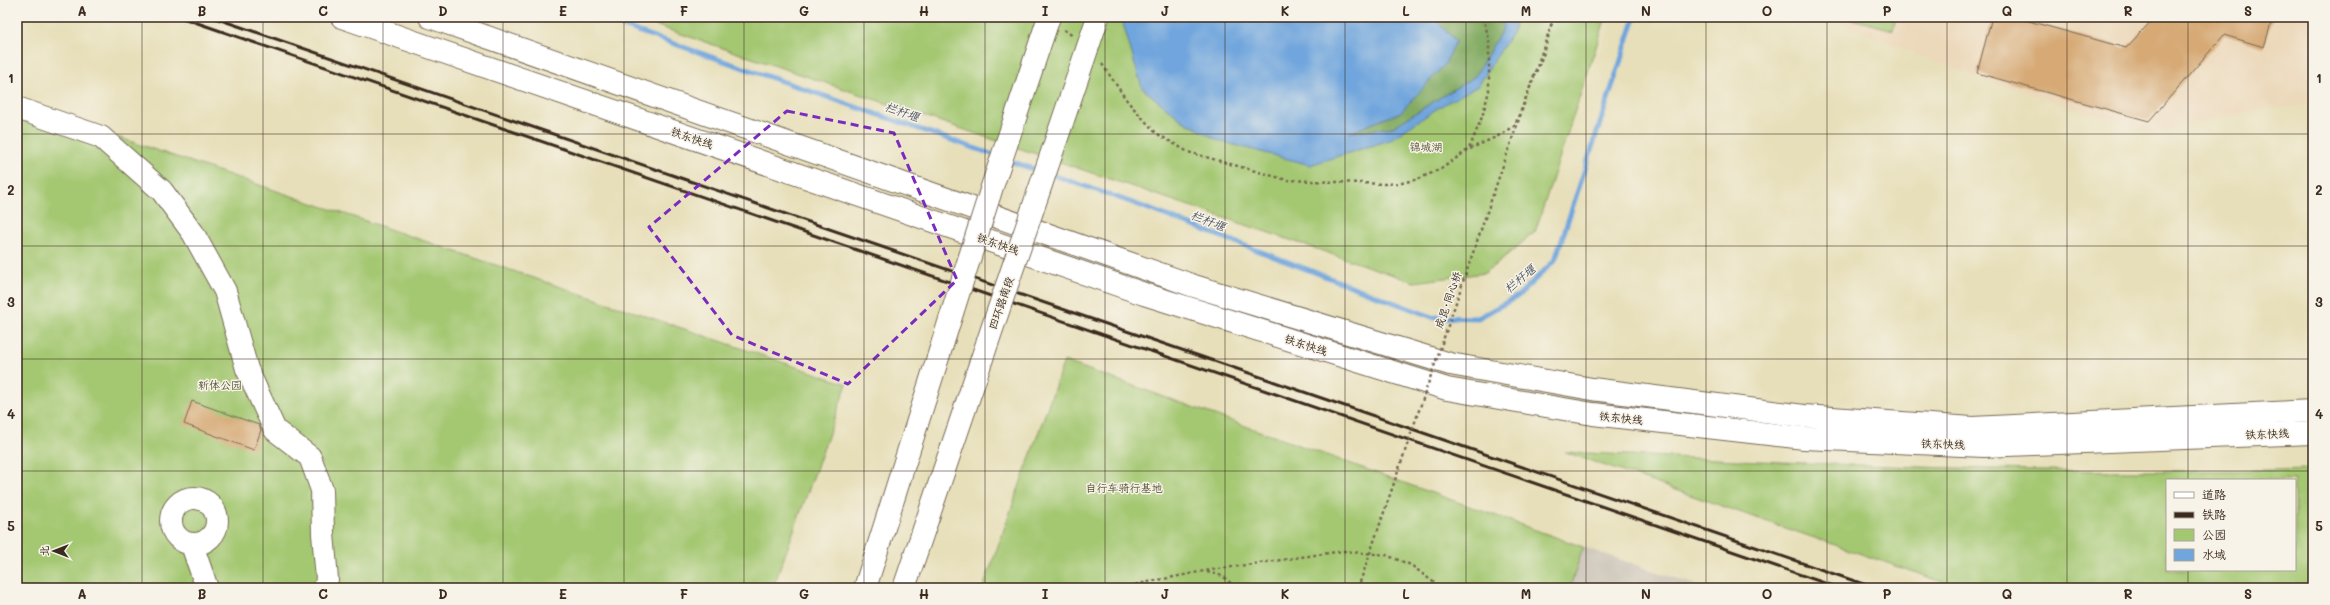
<svg xmlns="http://www.w3.org/2000/svg" width="2330" height="605" viewBox="0 0 2330 605" font-family="Mali,'LXGW WenKai TC',sans-serif">
	<rect width="100%" height="100%" fill="#f7f3e8"/>
	<filter id="ink" filterUnits="userSpaceOnUse"><feTurbulence type="fractalNoise" baseFrequency=".025" numOctaves="2"/><feDisplacementMap in="SourceGraphic" scale="8" xChannelSelector="R" yChannelSelector="G"/><feConvolveMatrix kernelMatrix="1 2 1 2 8 2 1 2 1" color-interpolation-filters="sRGB"/></filter>
	<filter id="wash" filterUnits="userSpaceOnUse"><feTurbulence type="fractalNoise" baseFrequency=".012" numOctaves="4" result="noise"/><feDisplacementMap in="SourceGraphic" scale="16" xChannelSelector="R" yChannelSelector="G"/><feGaussianBlur stdDeviation="0.9" result="paint"/><feColorMatrix in="noise" values="0 0 0 0 0 0 0 0 0 0 0 0 0 0 0 0 0 1.4 0 .05"/><feComposite in="paint" operator="in"/></filter>
	<g filter="url(#wash)">
		<rect width="100%" height="100%" fill="#e7dfb9"/>
		<!-- built -->
		<path fill="#ecd8ba" d="M 1825,17 L 2313,17 L 2313,104 L 2262,109 L 2154,133 L 1962,72 Z"/>
		<!-- industrial -->
		<path fill="#cbc3b8" d="M 1583,547 L 1704,588 L 1570,588 Z"/>
		<!-- green -->
		<g fill="#a4c872" stroke="#707948" fill-rule="evenodd">
			<path d="M 631,17 L 1606,17 L 1535,232 L 1485,273 L 1414,282 Z"/>
			<path d="M 1844,17 L 1896,17 L 1893,30 Z"/>
			<path d="M 17,103 L 847,384 L 773,588 L 17,588 Z"/>
			<path d="M 1064,361 L 1583,547 L 1570,588 L 983,588 Z"/>
			<path d="M 1565,452 C 1814,464 2064,476 2313,469 L 2313,588 L 1960,588 ZM 2167,480 L 2295,480 L 2295,570 L 2167,570 Z"/>
		</g>
		<!-- forest -->
		<path fill="#83ac64" stroke="#5f6b41" d="M 1433,17 L 1502,17 L 1503,28 L 1475,76 L 1393,127 L 1346,133 L 1401,112 L 1456,41 Z"/>
		<!-- water -->
		<path fill="#70a5dd" stroke="#56687e" d="M 1121,17 L 1433,17 L 1456,41 L 1445,64 L 1401,112 L 1349,133 L 1393,127 L 1475,76 L 1503,28 L 1502,17 L 1513,17 L 1515,28 L 1478,86 L 1441,106 L 1390,140 L 1310,165 L 1219,141 L 1183,121 L 1142,88 Z"/>
		<g fill="none" stroke-linecap="round" stroke-linejoin="round">
			<!-- stream -->
			<g stroke="#70a5dd" stroke-width="5">
				<path d="M 597,17 L 997,156"/>
				<path d="M 1006,160 L 1040,171"/>
				<path d="M 1050,174 L 1133,203 L 1432,317 L 1478,318 L 1518,296 L 1555,260 L 1635,17"/>
			</g>
		</g>
		<g id="blocks">
			<!-- building -->
			<g fill="#d6a975">
				<path d="M 1992,17 L 2014,17 L 2126,48 L 2155,17 L 2273,17 L 2264,47 L 2224,35 L 2149,121 L 1977,73 Z"/>
				<path d="M 192,401 L 259,425 L 261,430 L 254,450 L 184,424 Z"/>
			</g>
		</g>
	</g>
	<g filter="url(#ink)">
		<use href="#blocks" fill-opacity="0" stroke="#776954" stroke-width="1"/>
		<g fill="none" stroke-linecap="round" stroke-linejoin="round">
			<!-- minor casing -->
			<g stroke="#776954" stroke-width="24">
				<g id="minor">
					<path d="M 17,108 L 101,137 L 162,191 L 193,233 L 225,291 L 247,369 L 275,430 L 310,457 L 322,490 L 323,534 L 327,579 L 325,588"/>
					<circle cx="194" cy="521" r="23"/>
					<path d="M 192,545 L 207,588"/>
				</g>
			</g>
			<!-- major casing -->
			<g stroke="#776954" stroke-width="24">
				<g id="major">
					<path d="M 342,17 L 1144,294 L 1447,389 L 1593,414 L 1804,438 L 1984,446 L 2313,433"/>
					<path d="M 430,17 L 1194,286 L 1450,364 L 1592,389 L 1804,416 L 1972,428 L 2313,411"/>
				</g>
			</g>
			<!-- path -->
			<g stroke="#776954" stroke-width="2.5" stroke-dasharray="3 3" stroke-linecap="butt">
				<path d="M 1064,30 L 1073,36"/>
				<path d="M 1102,64 L 1128,102 L 1156,133 L 1188,152 L 1287,180 L 1384,184 L 1402,183 L 1418,179 L 1441,169 L 1469,149 L 1482,117 L 1489,91 L 1489,39 L 1483,17"/>
				<path d="M 1470,149 L 1500,135 L 1515,125 L 1545,50 L 1553,17"/>
				<path d="M 1207,572 L 1223,576 L 1236,588"/>
				<path d="M 1118,588 L 1204,571 L 1343,551 L 1386,555 L 1411,565 L 1441,588"/>
			</g>
			<!-- minor -->
			<use href="#minor" stroke="#fff" stroke-width="22"/>
			<!-- major -->
			<use href="#major" stroke="#fff" stroke-width="22"/>
			<!-- rail -->
			<g stroke="#3b2a1e" stroke-width="3">
				<path d="M 180,17 L 1839,588"/>
				<path d="M 212,17 L 1875,588"/>
			</g>
			<!-- highway-bridge casing -->
			<g stroke="#776954" stroke-width="24" stroke-linecap="butt">
				<g id="highway-bridge">
					<path d="M 865,588 L 992,187 L 1049,17"/>
					<path d="M 904,588 L 1098,17"/>
				</g>
			</g>
			<!-- path-bridge -->
			<path stroke="#776954" stroke-width="2.5" stroke-dasharray="3 3" stroke-linecap="butt" d="M 1358,588 L 1554,17"/>
			<!-- highway-bridge -->
			<use href="#highway-bridge" stroke="#fff" stroke-width="22"/>
		</g>
	</g>
	<!-- marked area -->
	<path fill="none" stroke="#7b2cbf" stroke-width="3" stroke-dasharray="8 5" stroke-linejoin="round" d="M 787,111 L 894,133 L 957,280 L 848,384 L 732,335 L 649,227 Z"/>
	<!-- grid -->
	<path fill="none" stroke="#3b2a1e" stroke-width="1" stroke-opacity="0.55" d="M 142,17 L 142,588M 263,17 L 263,588M 383,17 L 383,588M 503,17 L 503,588M 624,17 L 624,588M 744,17 L 744,588M 864,17 L 864,588M 985,17 L 985,588M 1105,17 L 1105,588M 1225,17 L 1225,588M 1345,17 L 1345,588M 1466,17 L 1466,588M 1586,17 L 1586,588M 1706,17 L 1706,588M 1827,17 L 1827,588M 1947,17 L 1947,588M 2067,17 L 2067,588M 2188,17 L 2188,480M 17,134 L 2313,134M 17,246 L 2313,246M 17,359 L 2313,359M 17,471 L 2313,471M 2188,570 L 2188,588"/>
	<g text-anchor="middle" stroke-width="3" stroke-linejoin="round" paint-order="stroke">
		<!-- street labels -->
		<g font-size="11" fill="#3b2a1e" stroke="#f7f3e8">
			<text transform="translate(692 138) rotate(19)" y="4">铁东快线</text>
			<text transform="translate(998 244) rotate(19)" y="4">铁东快线</text>
			<text transform="translate(1448 300) rotate(-71)" y="4">成昆·同心桥</text>
			<text transform="translate(1001 303) rotate(-71)" y="4">四环路南段</text>
			<text transform="translate(1306 345) rotate(18)" y="4">铁东快线</text>
			<text transform="translate(1621 418) rotate(6)" y="4">铁东快线</text>
			<text transform="translate(2267 434) rotate(-2)" y="4">铁东快线</text>
			<text transform="translate(1943 444) rotate(2)" y="4">铁东快线</text>
		</g>
		<!-- park labels -->
		<g font-size="11" fill="#555233" stroke="#f7f3e8">
			<text x="1426" y="151">锦城湖</text>
			<text x="220" y="389">新体公园</text>
			<text x="1124" y="492">自行车骑行基地</text>
		</g>
		<!-- water labels -->
		<g font-size="12" font-style="italic" fill="#4e5561" stroke="#f7f3e8">
			<text transform="translate(902 112) rotate(19)" y="4">栏杆堰</text>
			<text transform="translate(1208 221) rotate(21)" y="4">栏杆堰</text>
			<text transform="translate(1520 279) rotate(-40)" y="4">栏杆堰</text>
		</g>
	</g>
	<!-- margin -->
	<rect width="2330" height="605" fill="none" stroke="#f7f3e8" stroke-width="44"/>
	<!-- legend -->
	<rect x="2166" y="479" width="130" height="92" fill="#f7f3e8" stroke="#aca397"/>
	<rect x="2174" y="492" width="20" height="6" fill="#ffffff" stroke="#aca397"/>
	<text x="2202" y="499" font-size="12" fill="#3b2a1e">道路</text>
	<rect x="2174" y="512" width="20" height="6" fill="#3b2a1e" stroke="#aca397"/>
	<text x="2202" y="519" font-size="12" fill="#3b2a1e">铁路</text>
	<rect x="2174" y="529" width="20" height="12" fill="#a4c872" stroke="#aca397"/>
	<text x="2202" y="539" font-size="12" fill="#3b2a1e">公园</text>
	<rect x="2174" y="549" width="20" height="12" fill="#70a5dd" stroke="#aca397"/>
	<text x="2202" y="559" font-size="12" fill="#3b2a1e">水域</text>
	<!-- north arrow -->
	<g transform="translate(54 551) rotate(270)" stroke="#f7f3e8" stroke-width="3" paint-order="stroke">
	<path d="M0-3L7 15L0 10L-7 15Z" fill="#3b2a1e"/>
	<text y="-6" font-size="11" font-weight="bold" text-anchor="middle" fill="#3b2a1e">北</text>
	</g>
	<rect x="22" y="22" width="2286" height="561" fill="none" stroke="#3b2a1e" stroke-width="1.5"/>
	<g font-size="13" text-anchor="middle" font-weight="bold" fill="#3b2a1e">
		<text x="82" y="16">A</text>
		<text x="202" y="16">B</text>
		<text x="323" y="16">C</text>
		<text x="443" y="16">D</text>
		<text x="563" y="16">E</text>
		<text x="684" y="16">F</text>
		<text x="804" y="16">G</text>
		<text x="924" y="16">H</text>
		<text x="1045" y="16">I</text>
		<text x="1165" y="16">J</text>
		<text x="1285" y="16">K</text>
		<text x="1406" y="16">L</text>
		<text x="1526" y="16">M</text>
		<text x="1646" y="16">N</text>
		<text x="1767" y="16">O</text>
		<text x="1887" y="16">P</text>
		<text x="2007" y="16">Q</text>
		<text x="2128" y="16">R</text>
		<text x="2248" y="16">S</text>
		<text x="11" y="83">1</text>
		<text x="2319" y="83">1</text>
		<text x="11" y="195">2</text>
		<text x="2319" y="195">2</text>
		<text x="11" y="307">3</text>
		<text x="2319" y="307">3</text>
		<text x="11" y="419">4</text>
		<text x="2319" y="419">4</text>
		<text x="11" y="531">5</text>
		<text x="2319" y="531">5</text>
		<text x="82" y="599">A</text>
		<text x="202" y="599">B</text>
		<text x="323" y="599">C</text>
		<text x="443" y="599">D</text>
		<text x="563" y="599">E</text>
		<text x="684" y="599">F</text>
		<text x="804" y="599">G</text>
		<text x="924" y="599">H</text>
		<text x="1045" y="599">I</text>
		<text x="1165" y="599">J</text>
		<text x="1285" y="599">K</text>
		<text x="1406" y="599">L</text>
		<text x="1526" y="599">M</text>
		<text x="1646" y="599">N</text>
		<text x="1767" y="599">O</text>
		<text x="1887" y="599">P</text>
		<text x="2007" y="599">Q</text>
		<text x="2128" y="599">R</text>
		<text x="2248" y="599">S</text>
	</g>
</svg>
